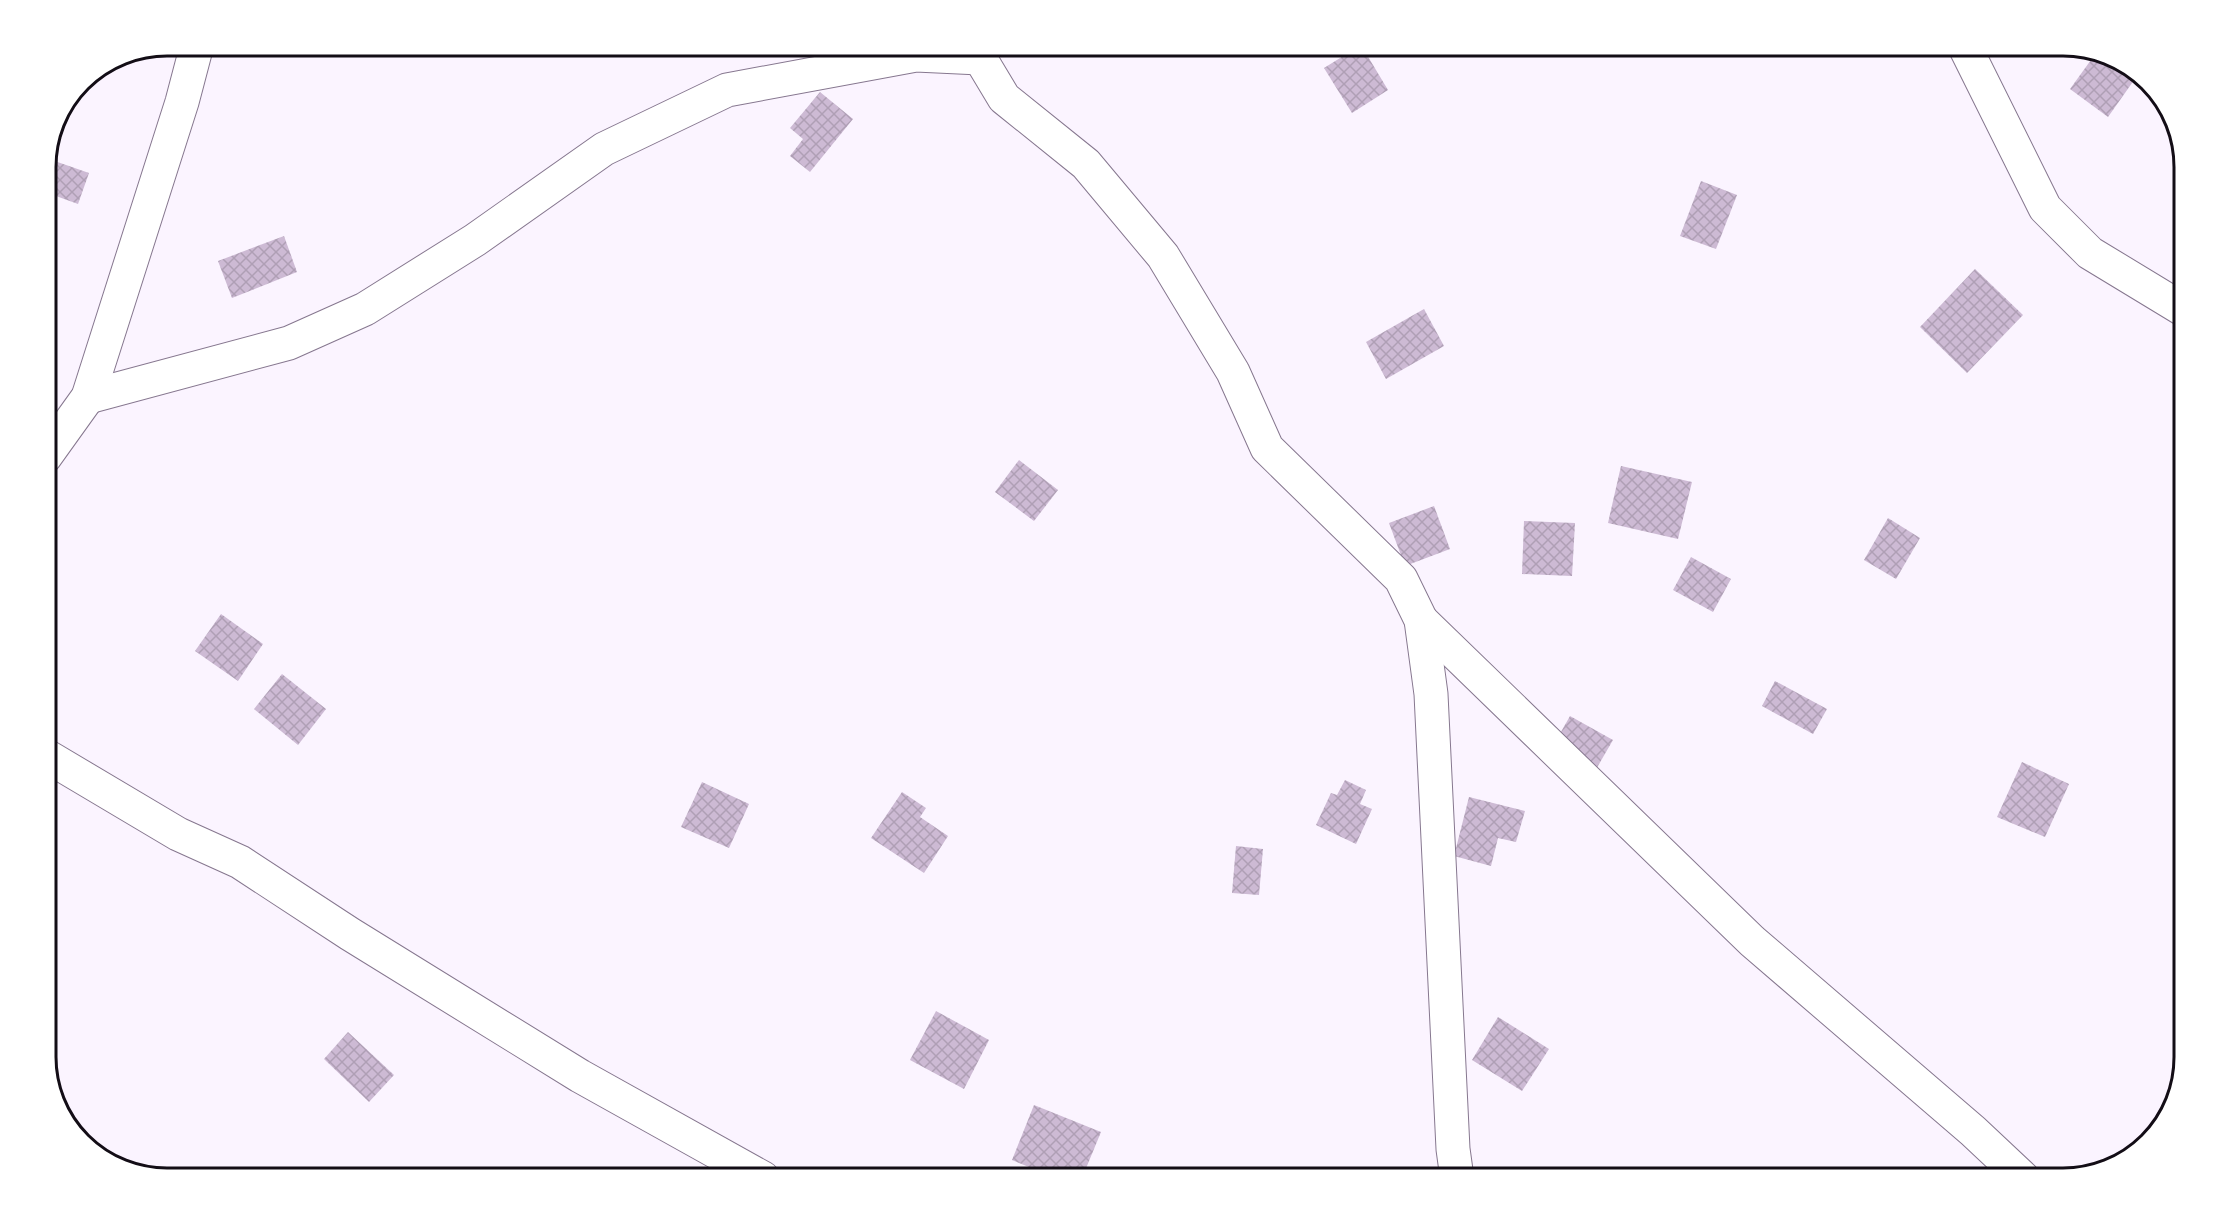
<svg xmlns="http://www.w3.org/2000/svg" width="2229" height="1223" viewBox="0 0 2229 1223" font-family="Spectral,serif">
	<defs>
		<pattern id="building-cross-hatch" width="8" height="8" patternUnits="userSpaceOnUse" patternTransform="scale(1.5)"><rect width="8" height="8" fill="#cdbad4"/><path d="M0 0l8 8M0 8l8-8" fill="none" stroke="#af9fb5"/></pattern>
	</defs>
	<rect width="100%" height="100%" fill="#fbf4ff"/>
	<!-- building -->
	<g fill="url(#building-cross-hatch)">
		<path d="M 1361,45 L 1388,90 L 1352,113 L 1324,68 Z"/>
		<path d="M 1513,45 L 1527,45 L 1522,52 Z"/>
		<path d="M 2096,53 L 2116,58 L 2137,76 L 2108,117 L 2070,89 Z"/>
		<path d="M 820,92 L 853,119 L 810,172 L 790,156 L 803,139 L 790,128 Z"/>
		<path d="M 46,158 L 89,173 L 78,204 L 45,192 Z"/>
		<path d="M 1701,181 L 1737,195 L 1716,249 L 1680,236 Z"/>
		<path d="M 284,236 L 297,272 L 232,298 L 218,261 Z"/>
		<path d="M 1975,269 L 2023,315 L 1967,373 L 1920,327 Z"/>
		<path d="M 1424,309 L 1444,346 L 1386,379 L 1366,342 Z"/>
		<path d="M 1019,460 L 1058,490 L 1034,521 L 995,492 Z"/>
		<path d="M 1621,466 L 1692,482 L 1678,539 L 1608,523 Z"/>
		<path d="M 1434,506 L 1450,549 L 1405,566 L 1389,523 Z"/>
		<path d="M 1888,518 L 1920,538 L 1896,579 L 1864,560 Z"/>
		<path d="M 1524,521 L 1575,523 L 1572,576 L 1522,574 Z"/>
		<path d="M 1691,557 L 1731,579 L 1713,612 L 1673,590 Z"/>
		<path d="M 221,614 L 263,644 L 238,681 L 195,651 Z"/>
		<path d="M 282,674 L 326,709 L 298,745 L 254,709 Z"/>
		<path d="M 1775,681 L 1827,709 L 1813,734 L 1762,706 Z"/>
		<path d="M 1570,716 L 1613,740 L 1595,771 L 1553,746 Z"/>
		<path d="M 2022,762 L 2069,784 L 2045,837 L 1997,817 Z"/>
		<path d="M 1345,780 L 1366,790 L 1360,804 L 1372,809 L 1356,844 L 1316,825 L 1331,793 L 1337,795 Z"/>
		<path d="M 702,782 L 749,804 L 729,848 L 681,827 Z"/>
		<path d="M 902,792 L 926,808 L 920,817 L 948,836 L 924,873 L 871,838 Z"/>
		<path d="M 1469,797 L 1525,811 L 1516,842 L 1498,838 L 1491,866 L 1454,856 Z"/>
		<path d="M 1236,846 L 1263,849 L 1259,895 L 1232,893 Z"/>
		<path d="M 936,1011 L 989,1040 L 964,1089 L 910,1060 Z"/>
		<path d="M 1498,1017 L 1549,1049 L 1522,1091 L 1472,1060 Z"/>
		<path d="M 348,1032 L 394,1075 L 369,1102 L 324,1059 Z"/>
		<path d="M 1034,1105 L 1101,1132 L 1082,1178 L 1056,1178 L 1012,1160 Z"/>
		<path d="M 233,1170 L 239,1178 L 223,1178 Z"/>
	</g>
	<g fill="none" stroke-linecap="round" stroke-linejoin="round">
		<!-- street casing -->
		<g stroke="#86778f" stroke-width="35">
			<g id="street">
				<path d="M 1964,45 L 2045,208 L 2090,253 L 2184,310"/>
				<path d="M 980,58 L 1004,98 L 1086,164 L 1163,256 L 1233,372 L 1267,448 L 1401,579 L 1421,620 L 1431,694 L 1453,1149 L 1457,1178"/>
				<path d="M 88,397 L 289,343 L 365,309 L 475,240 L 604,149 L 727,90 L 916,55 L 980,58"/>
				<path d="M 45,457 L 88,397 L 182,102 L 197,45"/>
				<path d="M 1421,620 L 1752,941 L 1973,1131 L 2023,1178"/>
				<path d="M 45,755 L 178,834 L 240,862 L 350,934 L 580,1076 L 763,1178"/>
			</g>
		</g>
		<!-- street -->
		<use href="#street" stroke="#fff" stroke-width="33"/>
	</g>
	<!-- crop -->
	<path d="M0 0H2229V1223H0ZM167 56H2063A111 111 0 0 1 2174 167V1057A111 111 0 0 1 2063 1168H167A111 111 0 0 1 56 1057V167A111 111 0 0 1 167 56Z" fill="#fff" fill-rule="evenodd"/>
	<path fill="none" stroke="#130d16" stroke-width="3" d="M167 56H2063A111 111 0 0 1 2174 167V1057A111 111 0 0 1 2063 1168H167A111 111 0 0 1 56 1057V167A111 111 0 0 1 167 56Z"/>
</svg>
